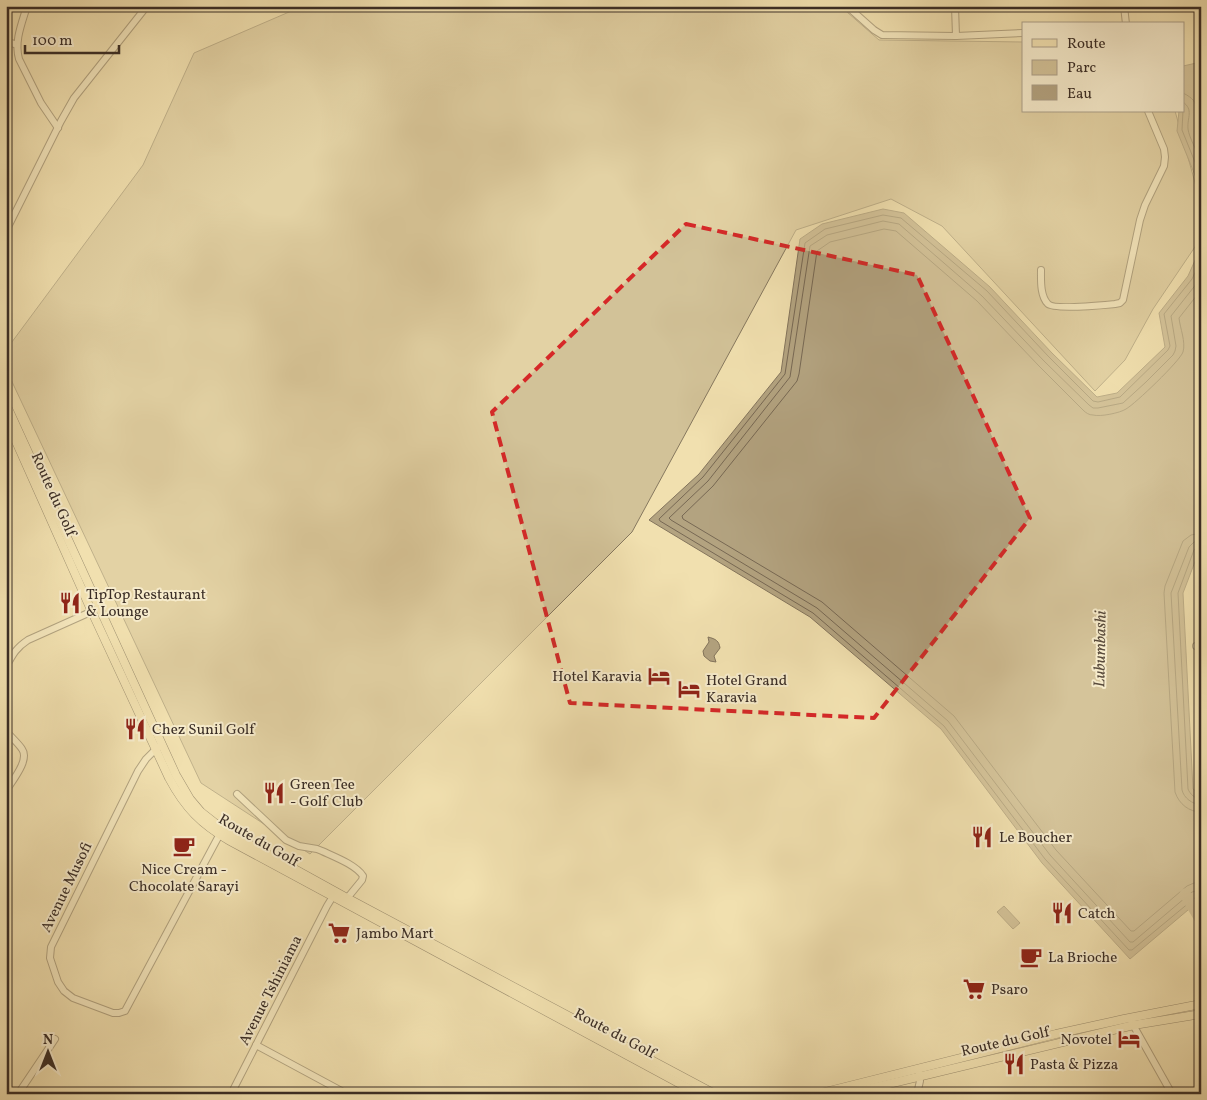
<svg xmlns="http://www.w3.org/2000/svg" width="1207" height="1100" viewBox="0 0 1207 1100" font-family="Vollkorn,serif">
	<rect width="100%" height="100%" fill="#f1e0af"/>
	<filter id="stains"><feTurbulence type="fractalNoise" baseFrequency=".004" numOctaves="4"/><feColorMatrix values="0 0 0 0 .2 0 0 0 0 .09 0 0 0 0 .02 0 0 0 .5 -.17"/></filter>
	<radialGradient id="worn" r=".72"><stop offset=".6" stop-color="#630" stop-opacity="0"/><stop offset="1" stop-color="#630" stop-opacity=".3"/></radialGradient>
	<!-- green -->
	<path fill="#d2c298" stroke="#86785f" d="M 303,6 L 840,6 L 879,40 L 1023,42 L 1023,111 L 1175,111 L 1201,204 L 1201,238 L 1153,309 L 1125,360 L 1095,391 L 942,226 L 891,199 L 796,230 L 632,532 L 310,854 L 201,783 L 6,369 L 6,350 L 143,165 L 194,53 Z"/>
	<!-- water -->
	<g fill="#b3a380" stroke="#83745c">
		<path d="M 1201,62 L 1201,190 L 1177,131 L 1179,111 L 1183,111 L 1183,66 Z"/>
		<path d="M 883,209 L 904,213 L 990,287 L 1052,353 L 1097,397 L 1117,393 L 1165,347 L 1159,313 L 1188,276 L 1201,247 L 1201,546 L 1183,593 L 1193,789 L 1201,795 L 1201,899 L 1130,959 L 1042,863 L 941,729 L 810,617 L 649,520 L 699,474 L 781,372 L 800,239 L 822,224 Z"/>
		<path d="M 708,637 C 716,639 719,641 720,648 L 714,656 L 716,662 L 710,661 L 704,656 L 703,651 L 709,642 Z"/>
		<path d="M 1004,906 L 1020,923 L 1013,929 L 997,912 Z"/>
	</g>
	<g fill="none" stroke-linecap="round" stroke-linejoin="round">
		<!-- shore -->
		<g stroke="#776853" stroke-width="1">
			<path d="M 1183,93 C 1204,103 1194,113 1196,128 C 1197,132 1199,136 1201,140"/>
			<path d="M 1183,102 C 1194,110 1187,117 1188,129 C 1189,137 1197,152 1201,160"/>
			<path d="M 1183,111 L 1182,130 L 1201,177"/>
			<path d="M 1201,260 L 1192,279 L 1164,314 L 1170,346 L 1168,350 L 1120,397 L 1098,402 L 1093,401 L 1048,356 L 987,291 L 901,218 L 883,215 L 825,229 L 805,243 L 785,374 L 703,477 L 659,519 L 660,521 L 813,613 L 944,726 L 1045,859 L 1129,950 L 1132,950 L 1196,897 L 1201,896"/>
			<path d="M 1201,275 L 1197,283 L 1171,316 L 1176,346 L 1175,351 L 1173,355 L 1146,382 L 1123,403 L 1098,408 L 1093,408 L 1089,405 L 1044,361 L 982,296 L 899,224 L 883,221 L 827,235 L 810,246 L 790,377 L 708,481 L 669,518 L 671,520 L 817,608 L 948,721 L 1050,855 L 1130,942 L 1133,942 L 1192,892 L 1201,890"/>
			<path d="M 1201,290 L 1179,318 C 1180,328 1186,342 1183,352 C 1180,361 1135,404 1126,409 C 1120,413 1100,417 1093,415 C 1089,415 1086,413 1083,410 L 1039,366 L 977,301 L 896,231 L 884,229 L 830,242 L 817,251 L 799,374 L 797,381 L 713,486 L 682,516 L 683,519 L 822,602 L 954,716 L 1056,850 L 1131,931 L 1134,931 L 1187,886 L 1194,883 L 1201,882"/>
			<path d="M 1201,533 L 1191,535 L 1183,541 L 1165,586 L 1164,593 L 1175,792 C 1179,804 1189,812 1201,812"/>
			<path d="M 1201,540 L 1194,542 L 1189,547 L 1171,593 L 1182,790 C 1184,798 1192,804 1201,805"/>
			<path d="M 1201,547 L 1197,547 L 1194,550 L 1178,593 L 1188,789 C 1190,794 1195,799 1201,799"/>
		</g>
		<!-- river -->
		<path stroke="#b3a380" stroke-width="11" d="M 1185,894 L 1201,921"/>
		<!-- minor casing -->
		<g stroke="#685a48" stroke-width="8">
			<g id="minor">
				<path d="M 27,6 C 22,23 14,41 19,59 L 41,103 L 58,128"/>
				<path d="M 847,6 L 874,30 L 882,35 L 956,36 L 1023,33"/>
				<path d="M 955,6 L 956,36"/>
				<path d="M 1124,6 L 1126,24"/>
				<path d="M 6,41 L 17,45"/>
				<path d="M 6,231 L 61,121 L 74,98 L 147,6"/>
				<path d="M 1041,270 C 1041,280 1040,296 1048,304 C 1054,310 1104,305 1115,304 L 1120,303 L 1123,300 L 1140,220 L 1145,205 L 1164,166 L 1165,157 L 1164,149 L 1148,111"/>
				<path d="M 1196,646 L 1201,646"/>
				<path d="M 6,667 C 13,654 16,648 28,640 L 95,610"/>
				<path d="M 6,731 C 11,737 18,743 22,749 C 30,760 12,781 6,791"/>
				<path d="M 158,747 L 146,759 L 138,771 L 51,947 L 50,958 L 58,982 L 64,991 L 73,998 L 113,1013 L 119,1013 L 125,1011 L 222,830"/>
				<path d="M 237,794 L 286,840 L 299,846 L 317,849 L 322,851 C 335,857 356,865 363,876 L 362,880 L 344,902"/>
				<path d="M 1132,1023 L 1172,1094"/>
				<path d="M 256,1045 L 347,1094"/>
				<path d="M 18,1094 L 55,1039"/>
				<path d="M 231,1094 L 327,906 L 335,893"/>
				<path d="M 917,1094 L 920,1081 L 919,1073"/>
			</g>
		</g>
		<!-- major casing -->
		<g stroke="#3b2e26" stroke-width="9">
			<g id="major">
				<path d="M 6,404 L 176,775 L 190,799 L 201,812 L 215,823 L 233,835 L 347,898 L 715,1094"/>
				<path d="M 6,419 L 92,612 L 169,778 C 185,808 201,824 230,841 L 699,1094"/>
				<path d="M 817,1094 L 1056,1034 L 1124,1019 L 1201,1004"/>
				<path d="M 847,1094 L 1134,1025 L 1201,1014"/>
			</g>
		</g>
		<!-- minor -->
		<use href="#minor" stroke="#f6ebcb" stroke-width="6"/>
		<!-- major -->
		<use href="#major" stroke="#f1e0af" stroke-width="8"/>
	</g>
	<!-- marked area -->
	<path d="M0 0H1207V1100H0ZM 686,224 L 917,275 L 1030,518 L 874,718 L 570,703 L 492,412 Z" fill="#f1e0af" fill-opacity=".55" fill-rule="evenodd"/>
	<path fill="none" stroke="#d62828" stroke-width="4" stroke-dasharray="10 6" stroke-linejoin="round" d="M 686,224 L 917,275 L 1030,518 L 874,718 L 570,703 L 492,412 Z"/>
	<!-- icons -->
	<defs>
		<g id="restaurant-bare" transform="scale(1.725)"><path d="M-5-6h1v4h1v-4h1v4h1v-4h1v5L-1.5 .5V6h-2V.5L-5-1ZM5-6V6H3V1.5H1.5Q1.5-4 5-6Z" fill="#8f2418" stroke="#f6ebcb" stroke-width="2.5" paint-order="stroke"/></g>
		<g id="hotel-bare" transform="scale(1.725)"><path d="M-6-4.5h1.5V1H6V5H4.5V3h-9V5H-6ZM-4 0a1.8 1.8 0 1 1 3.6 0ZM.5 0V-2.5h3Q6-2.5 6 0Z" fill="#8f2418" stroke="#f6ebcb" stroke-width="2.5" paint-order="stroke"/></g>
		<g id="cafe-bare" transform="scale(1.725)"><path d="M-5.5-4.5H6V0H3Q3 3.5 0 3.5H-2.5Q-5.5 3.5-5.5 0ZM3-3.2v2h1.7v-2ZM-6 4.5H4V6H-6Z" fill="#8f2418" stroke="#f6ebcb" stroke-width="2.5" paint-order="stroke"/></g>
		<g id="supermarket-bare" transform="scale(1.725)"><path d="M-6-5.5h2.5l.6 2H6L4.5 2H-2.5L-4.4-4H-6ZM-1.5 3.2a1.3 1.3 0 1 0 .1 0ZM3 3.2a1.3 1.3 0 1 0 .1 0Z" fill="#8f2418" stroke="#f6ebcb" stroke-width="2.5" paint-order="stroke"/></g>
	</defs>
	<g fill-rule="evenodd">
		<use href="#restaurant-bare" x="70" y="603"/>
		<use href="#hotel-bare" x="659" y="676"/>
		<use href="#hotel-bare" x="689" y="689"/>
		<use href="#restaurant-bare" x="135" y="729"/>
		<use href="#restaurant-bare" x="274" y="793"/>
		<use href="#restaurant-bare" x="982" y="837"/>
		<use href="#cafe-bare" x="184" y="846"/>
		<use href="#restaurant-bare" x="1062" y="913"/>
		<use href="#supermarket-bare" x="339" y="933"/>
		<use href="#cafe-bare" x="1031" y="957"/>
		<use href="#supermarket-bare" x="974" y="989"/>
		<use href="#hotel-bare" x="1129" y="1039"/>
		<use href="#restaurant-bare" x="1014" y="1064"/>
	</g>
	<g text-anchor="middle" stroke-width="4" stroke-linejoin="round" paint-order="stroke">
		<!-- street labels -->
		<g font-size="15" fill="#3b2e26" stroke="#f6ebcb">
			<text transform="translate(54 494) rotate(66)" y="5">Route du Golf</text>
			<text transform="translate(259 840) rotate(30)" y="5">Route du Golf</text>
			<text transform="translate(66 887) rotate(-64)" y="5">Avenue Musofi</text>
			<text transform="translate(270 990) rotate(-63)" y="5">Avenue Tshiniama</text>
			<text transform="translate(615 1033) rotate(28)" y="5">Route du Golf</text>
			<text transform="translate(1005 1041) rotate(-13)" y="5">Route du Golf</text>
		</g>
		<!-- poi labels -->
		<g font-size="15" fill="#3b2e26" stroke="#f6ebcb" text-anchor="start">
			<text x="86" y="599">TipTop Restaurant<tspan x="86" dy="17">&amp; Lounge</tspan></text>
			<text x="642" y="681" text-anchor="end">Hotel Karavia</text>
			<text x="706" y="685">Hotel Grand<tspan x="706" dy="17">Karavia</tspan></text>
			<text x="152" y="734">Chez Sunil Golf</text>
			<text x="290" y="789">Green Tee<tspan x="290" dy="17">- Golf Club</tspan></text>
			<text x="999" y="842">Le Boucher</text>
			<text x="184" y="874" text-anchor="middle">Nice Cream -<tspan x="184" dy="17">Chocolate Sarayi</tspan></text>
			<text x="1078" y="918">Catch</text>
			<text x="356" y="938">Jambo Mart</text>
			<text x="1048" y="962">La Brioche</text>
			<text x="991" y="994">Psaro</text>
			<text x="1112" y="1044" text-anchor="end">Novotel</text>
			<text x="1030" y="1069">Pasta &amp; Pizza</text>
		</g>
		<!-- water labels -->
		<g font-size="16" font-style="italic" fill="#594b3c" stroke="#f6ebcb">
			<text transform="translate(1099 649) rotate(-89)" y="6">Lubumbashi</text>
		</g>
	</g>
	<!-- margin -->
	<rect width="1207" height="1100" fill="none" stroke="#f1e0af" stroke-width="25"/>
	<rect x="8" y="8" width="1192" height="1085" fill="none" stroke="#3b2e26" stroke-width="2.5"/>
	<rect x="12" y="12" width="1182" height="1075" fill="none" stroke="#3b2e26"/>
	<!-- legend -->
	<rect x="1022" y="22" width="162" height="90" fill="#f6ebcb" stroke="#ab9f89"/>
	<rect x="1032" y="39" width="25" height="8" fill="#f1e0af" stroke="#ab9f89"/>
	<text x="1067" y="48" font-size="15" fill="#3b2e26">Route</text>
	<rect x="1032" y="60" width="25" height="15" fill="#d2c298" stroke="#ab9f89"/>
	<text x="1067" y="72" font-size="15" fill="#3b2e26">Parc</text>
	<rect x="1032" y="85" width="25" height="15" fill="#b3a380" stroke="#ab9f89"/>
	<text x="1067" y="98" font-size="15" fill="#3b2e26">Eau</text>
	<!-- north arrow -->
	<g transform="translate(48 1052)" stroke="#f6ebcb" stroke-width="4" paint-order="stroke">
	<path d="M0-4L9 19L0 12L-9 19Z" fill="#3b2e26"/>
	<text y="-8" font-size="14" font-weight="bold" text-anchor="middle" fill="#3b2e26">N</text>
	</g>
	<!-- scale -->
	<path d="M25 45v8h94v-8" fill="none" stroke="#3b2e26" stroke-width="2.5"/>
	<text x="32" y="45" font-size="15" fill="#3b2e26" stroke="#f6ebcb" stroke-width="4" paint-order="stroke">100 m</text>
	<rect width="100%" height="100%" filter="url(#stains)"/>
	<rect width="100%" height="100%" fill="url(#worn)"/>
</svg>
